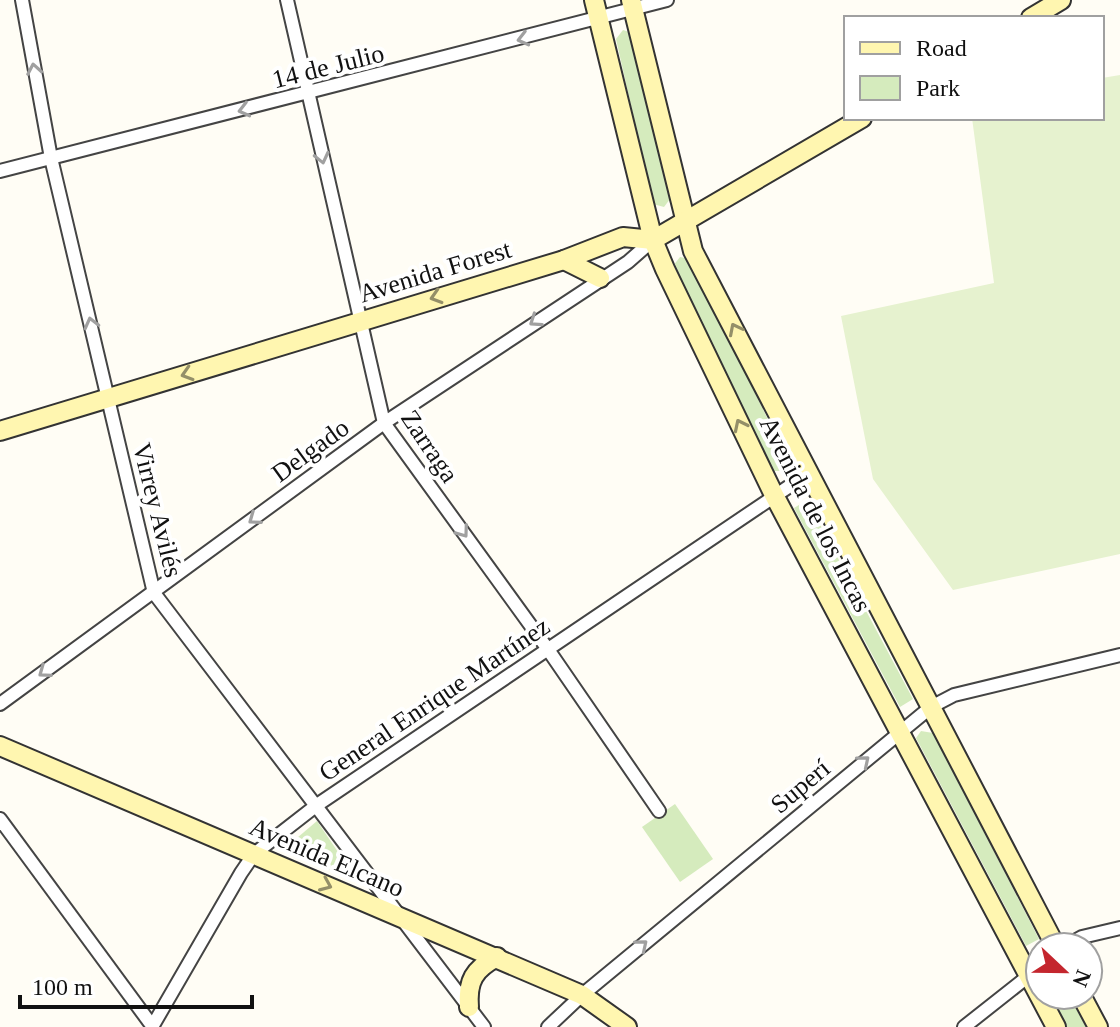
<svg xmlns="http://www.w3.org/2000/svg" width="1120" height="1027" viewBox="0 0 1120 1027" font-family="'Times New Roman',serif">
	<rect width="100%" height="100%" fill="#fffdf5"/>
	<!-- green -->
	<g fill="#d5ebbd">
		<path d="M 623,30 L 632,33 L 670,199 L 664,207 L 653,204 L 616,39 Z"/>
		<path d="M 680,257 L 690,259 L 789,463 L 781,471 L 771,471 L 673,266 Z"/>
		<path d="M 807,500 L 913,699 L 900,707 L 794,508 Z"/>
		<path d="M 921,731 L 933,733 L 1039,939 L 1026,946 L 916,738 Z"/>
		<path d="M 675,804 L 713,859 L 680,882 L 642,827 Z"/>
		<path d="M 317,821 L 359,883 L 284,849 Z"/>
		<path d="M 1049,995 L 1069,995 L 1086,1027 L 1066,1027 Z"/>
	</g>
	<!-- pitch -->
	<path fill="#e6f2cf" d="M 1120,75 L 1120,554 L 953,590 L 873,479 L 841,316 L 994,283 L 972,118 L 1102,118 L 1102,78 Z"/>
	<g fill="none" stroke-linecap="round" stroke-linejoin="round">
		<!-- street casing -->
		<g stroke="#444" stroke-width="16">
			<g id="street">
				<path d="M 22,0 L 51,158 L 154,593 L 484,1027"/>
				<path d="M 287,0 L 384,423 L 547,648 L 659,811"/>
				<path d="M 0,171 L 667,0"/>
				<path d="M 0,704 L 384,423 L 628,262 L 653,240"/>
				<path d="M 0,819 L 153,1027"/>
				<path d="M 1064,947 L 1082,937 L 1120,928"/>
				<path d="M 152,1027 L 241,873 L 254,854 L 317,805 L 809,473"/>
				<path d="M 548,1027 L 582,995 L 931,707 L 954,695 L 1120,655"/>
				<path d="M 964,1027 L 1040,967"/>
			</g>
		</g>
		<!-- secondary casing -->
		<g stroke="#333" stroke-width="22">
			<g id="secondary">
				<path d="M 594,0 L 653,240 L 665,269 L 774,495 L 1056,1027"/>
				<path d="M 631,0 L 693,251 L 1056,947"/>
				<path d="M 1031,18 L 1061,0"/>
				<path d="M 564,260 L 600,278"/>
				<path d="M 0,431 L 564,260 L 623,237 L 653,240 L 862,118"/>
				<path d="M 0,746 L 582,995 L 627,1027"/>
				<path d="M 1081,995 L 1098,1027"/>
				<path d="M 469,1007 C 467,981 474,969 497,957"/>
			</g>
		</g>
		<!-- street -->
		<use href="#street" stroke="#fff" stroke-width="12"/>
		<!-- secondary -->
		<use href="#secondary" stroke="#fff6b0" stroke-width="18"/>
	</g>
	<!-- one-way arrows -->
	<defs><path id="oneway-chevron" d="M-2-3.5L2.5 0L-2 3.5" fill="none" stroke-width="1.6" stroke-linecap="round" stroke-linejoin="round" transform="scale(2)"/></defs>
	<g stroke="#a0a0a0">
		<use href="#oneway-chevron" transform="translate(523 39) rotate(166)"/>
		<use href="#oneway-chevron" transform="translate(34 69) rotate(-100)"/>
		<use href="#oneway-chevron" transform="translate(244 110) rotate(166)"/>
		<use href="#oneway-chevron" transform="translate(322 158) rotate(77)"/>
		<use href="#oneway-chevron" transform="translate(535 321) rotate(146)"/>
		<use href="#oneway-chevron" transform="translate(91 323) rotate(-104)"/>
		<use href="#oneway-chevron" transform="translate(254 519) rotate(144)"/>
		<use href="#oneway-chevron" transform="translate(463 532) rotate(54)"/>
		<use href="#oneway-chevron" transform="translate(44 672) rotate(144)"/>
		<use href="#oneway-chevron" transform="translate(864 761) rotate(-40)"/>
		<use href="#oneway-chevron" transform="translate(642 945) rotate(-40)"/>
	</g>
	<g stroke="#948f68">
		<use href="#oneway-chevron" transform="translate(436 297) rotate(163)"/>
		<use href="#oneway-chevron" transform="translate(735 329) rotate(-117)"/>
		<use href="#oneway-chevron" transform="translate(187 374) rotate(163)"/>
		<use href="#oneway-chevron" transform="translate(740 425) rotate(-116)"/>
		<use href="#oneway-chevron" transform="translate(326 885) rotate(23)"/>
	</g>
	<g text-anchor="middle" stroke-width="8" stroke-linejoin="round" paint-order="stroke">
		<!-- street labels -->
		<g font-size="26" fill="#111" stroke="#fff">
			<text transform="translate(328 66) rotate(-14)" y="9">14 de Julio</text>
			<text transform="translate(435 271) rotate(-17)" y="9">Avenida Forest</text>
			<text transform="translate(430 446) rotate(56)" y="9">Zarraga</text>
			<text transform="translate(310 450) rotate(-36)" y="9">Delgado</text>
			<text transform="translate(158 510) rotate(76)" y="9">Virrey Avilés</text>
			<text transform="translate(816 514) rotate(63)" y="9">Avenida de los Incas</text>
			<text transform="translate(434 699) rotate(-34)" y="9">General Enrique Martínez</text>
			<text transform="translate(800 786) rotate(-40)" y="9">Superí</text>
			<text transform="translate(327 857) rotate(23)" y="9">Avenida Elcano</text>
		</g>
	</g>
	<!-- legend -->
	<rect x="844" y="16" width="260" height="104" fill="#ffffff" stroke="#a0a0a0" stroke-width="2"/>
	<rect x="860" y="42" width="40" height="12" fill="#fff6b0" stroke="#a0a0a0" stroke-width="2"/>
	<text x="916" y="56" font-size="24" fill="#111111">Road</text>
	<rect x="860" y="76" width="40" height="24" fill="#d5ebbd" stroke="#a0a0a0" stroke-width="2"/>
	<text x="916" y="96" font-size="24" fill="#111111">Park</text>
	<!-- north arrow -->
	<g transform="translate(1064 971) rotate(112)"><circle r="38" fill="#ffffff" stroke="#a0a0a0" stroke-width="2"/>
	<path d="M0-6L14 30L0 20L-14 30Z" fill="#c4262e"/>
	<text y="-12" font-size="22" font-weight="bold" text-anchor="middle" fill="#111111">N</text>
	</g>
	<!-- scale -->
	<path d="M20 995v12h232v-12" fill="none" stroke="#111111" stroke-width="4"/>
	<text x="32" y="995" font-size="24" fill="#111111" stroke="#ffffff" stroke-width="6" paint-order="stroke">100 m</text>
</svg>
